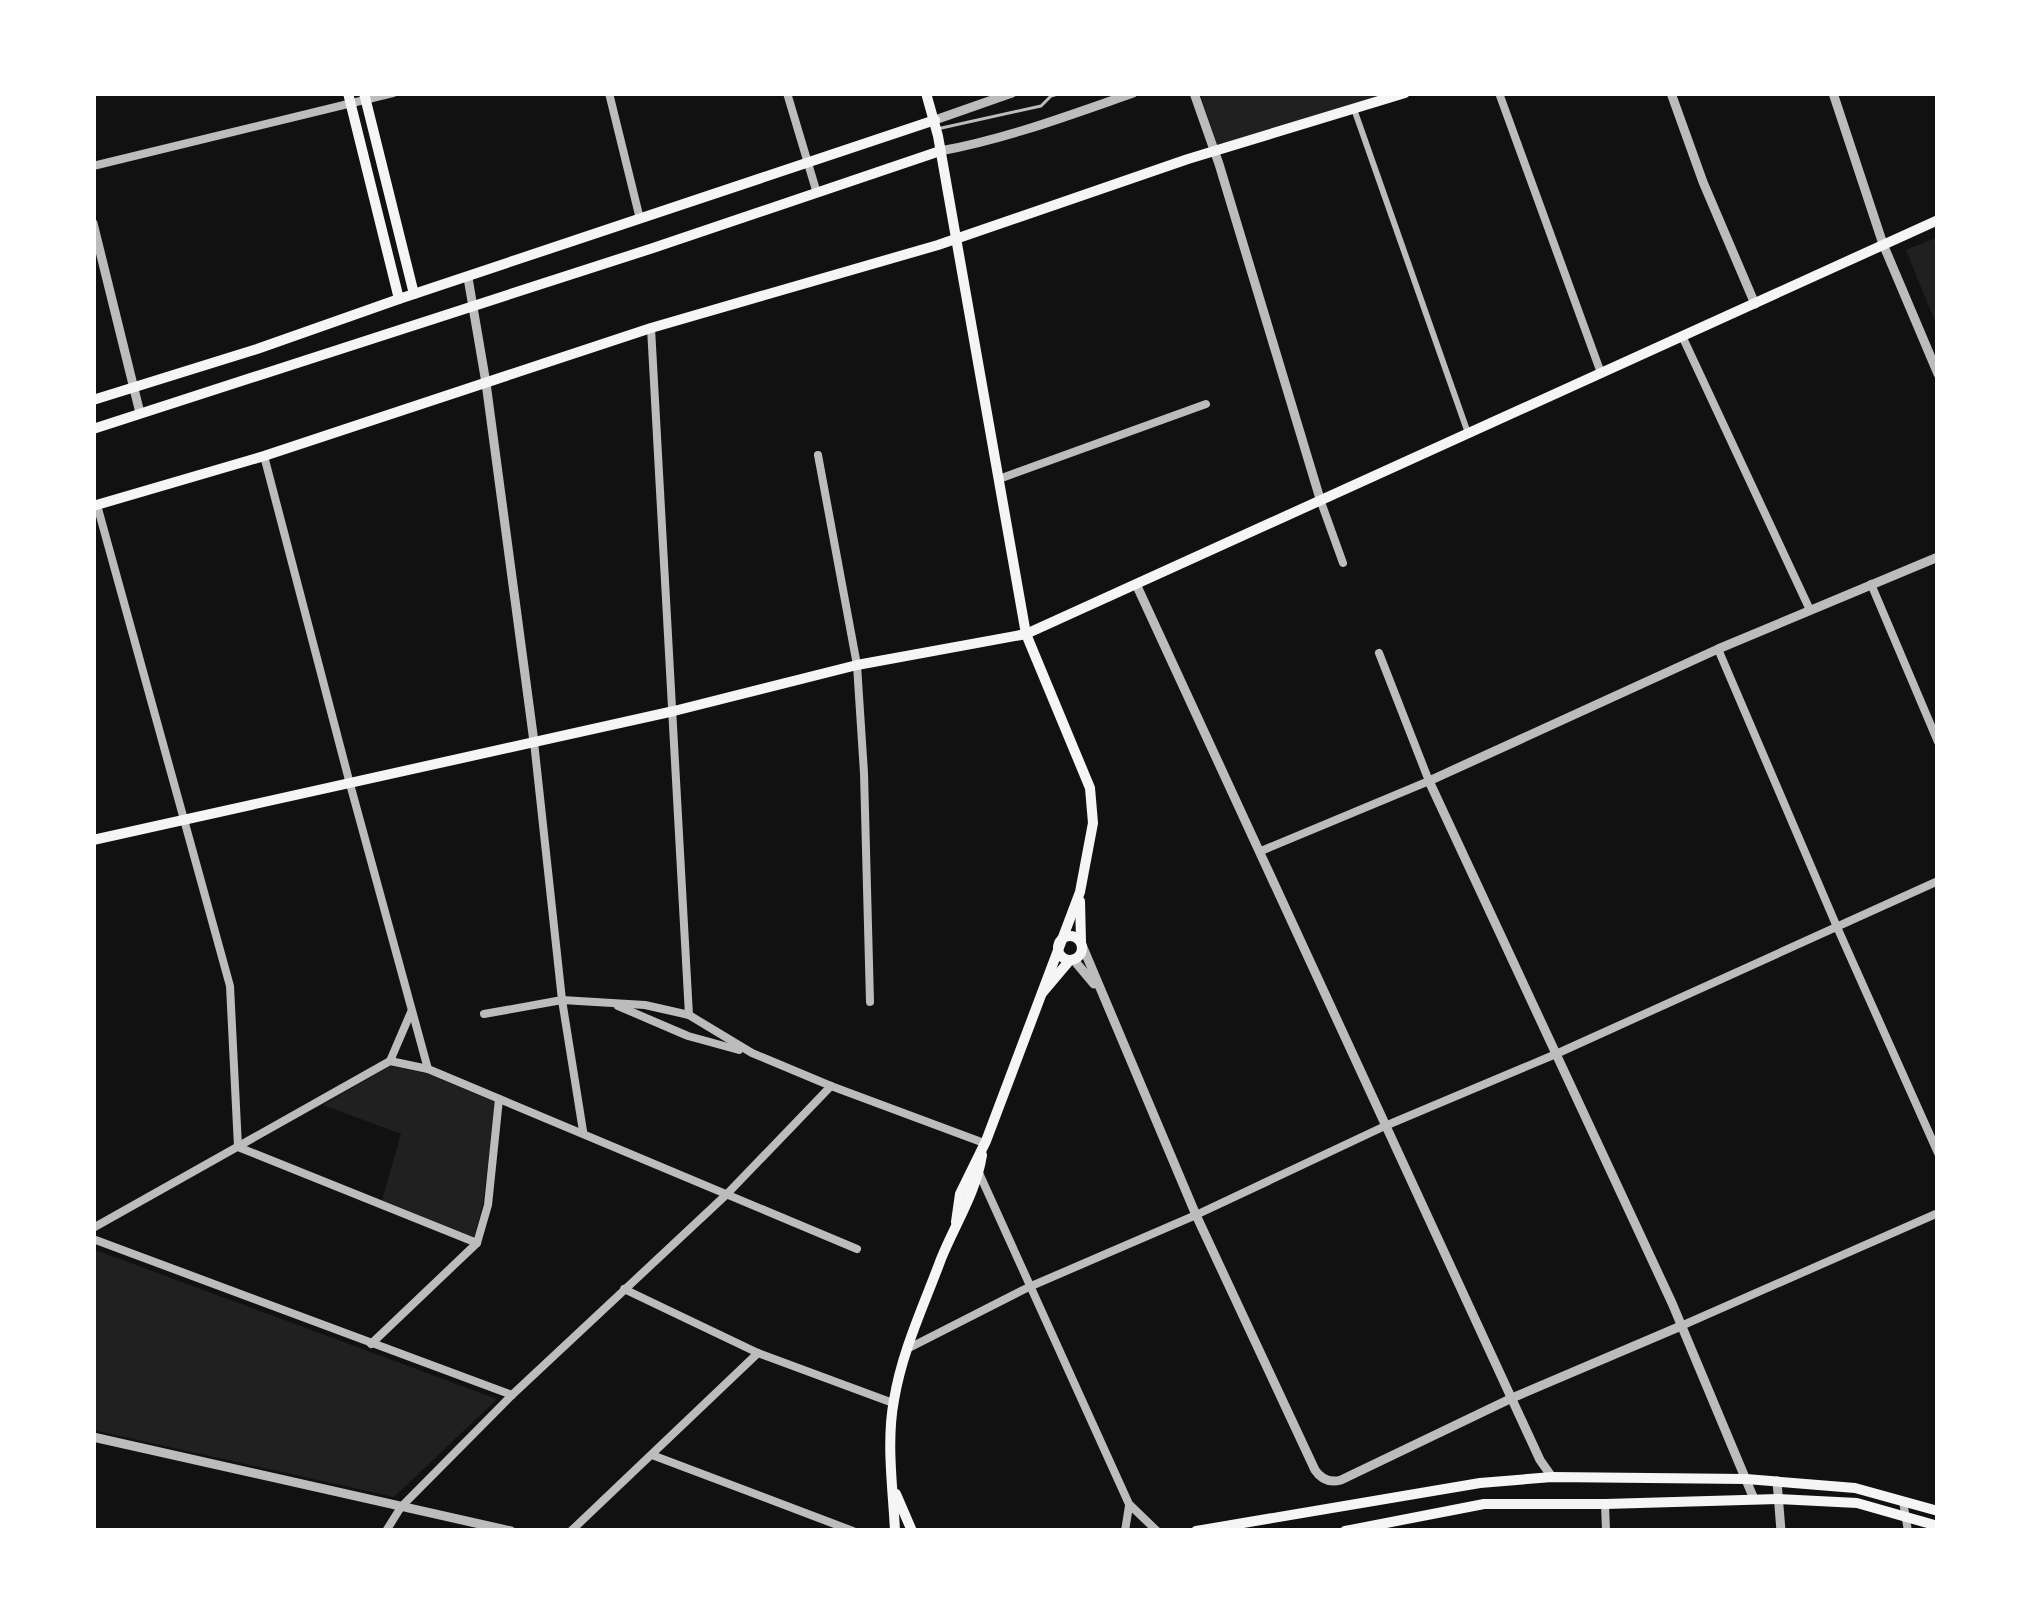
<svg xmlns="http://www.w3.org/2000/svg" width="2031" height="1624" viewBox="0 0 2031 1624" font-family="Karla,sans-serif">
	<rect width="100%" height="100%" fill="#111"/>
	<!-- green -->
	<g fill="#202020">
		<path d="M 1200,93 L 1387,93 L 1218,147 Z"/>
		<path d="M 1938,237 L 1938,329 L 1906,250 Z"/>
		<path d="M 390,1066 L 428,1074 L 495,1102 L 483,1203 L 474,1237 L 382,1200 L 401,1134 L 323,1105 Z"/>
		<path d="M 93,1249 L 497,1399 L 394,1497 L 93,1430 Z"/>
	</g>
	<g fill="none" stroke-linecap="round" stroke-linejoin="round">
		<!-- service -->
		<path stroke="#bcbcbc" stroke-width="3" d="M 937,129 L 1041,106 L 1051,96 L 1061,93"/>
		<!-- pedestrian -->
		<path stroke="#bcbcbc" stroke-width="6" d="M 1354,109 L 1468,433"/>
		<!-- minor -->
		<g stroke="#bcbcbc" stroke-width="8">
			<path d="M 609,93 L 640,219"/>
			<path d="M 787,93 L 816,190"/>
			<path d="M 1499,93 L 1601,373"/>
			<path d="M 93,166 L 393,93"/>
			<path d="M 651,328 L 689,1015"/>
			<path d="M 1683,338 L 1810,610"/>
			<path d="M 818,455 L 857,665 L 864,773 L 870,1002"/>
			<path d="M 264,456 L 350,784 L 428,1069"/>
			<path d="M 999,479 L 1206,404"/>
			<path d="M 1321,502 L 1343,563"/>
			<path d="M 97,505 L 230,986 L 238,1147 L 477,1243"/>
			<path d="M 1871,584 L 1938,742"/>
			<path d="M 1718,649 L 1837,927 L 1938,1153"/>
			<path d="M 534,742 L 562,1000 L 583,1131"/>
			<path d="M 1261,851 L 1429,781 L 1379,653"/>
			<path d="M 618,1006 L 688,1036 L 739,1050"/>
			<path d="M 484,1014 L 562,1000 L 645,1005 L 689,1015 L 752,1053 L 831,1086 L 984,1143"/>
			<path d="M 390,1061 L 428,1069 L 857,1249"/>
			<path d="M 979,1173 L 1129,1504 L 1157,1531"/>
			<path d="M 93,1228 L 390,1061 L 411,1012"/>
			<path d="M 93,1239 L 512,1395"/>
			<path d="M 624,1289 L 758,1353 L 893,1403"/>
			<path d="M 1681,1326 L 1938,1213"/>
			<path d="M 371,1344 L 477,1243 L 488,1205 L 499,1099"/>
			<path d="M 907,1349 L 1029,1287 L 1196,1215 L 1385,1126 L 1556,1054 L 1938,881"/>
			<path d="M 652,1455 L 853,1531"/>
			<path d="M 1903,1501 L 1908,1531"/>
			<path d="M 1605,1504 L 1606,1531"/>
			<path d="M 386,1531 L 401,1507 L 512,1395 L 727,1194 L 831,1086"/>
			<path d="M 571,1531 L 758,1353"/>
			<path d="M 1125,1531 L 1129,1506"/>
		</g>
		<!-- tertiary -->
		<g stroke="#bcbcbc" stroke-width="9">
			<path d="M 1194,93 L 1219,164 L 1321,502"/>
			<path d="M 1671,93 L 1703,182 L 1755,304"/>
			<path d="M 1833,93 L 1883,244 L 1938,374"/>
			<path d="M 935,120 L 1012,93"/>
			<path d="M 940,151 C 1006,139 1070,115 1133,93"/>
			<path d="M 93,223 L 140,413"/>
			<path d="M 468,278 L 486,383 L 534,742"/>
			<path d="M 1136,584 L 1540,1460 L 1552,1477"/>
			<path d="M 1082,945 L 1196,1215 L 1315,1470 C 1321,1479 1330,1483 1341,1480 L 1512,1398 L 1681,1326"/>
			<path d="M 1073,959 L 1094,984"/>
			<path d="M 93,1437 L 511,1531"/>
			<path d="M 1777,1481 L 1781,1531"/>
			<path d="M 1754,1499 L 1672,1303 L 1429,781 L 1718,649 L 1938,557"/>
		</g>
		<!-- secondary -->
		<g stroke="#f5f5f5" stroke-width="10">
			<path d="M 348,93 L 399,299"/>
			<path d="M 364,93 L 414,294"/>
			<path d="M 926,93 L 938,136 L 1026,634 L 1090,788 L 1093,823 L 1080,892 L 986,1141 L 960,1194 L 956,1222"/>
			<path d="M 93,400 L 257,349 L 399,299 L 935,120"/>
			<path d="M 93,429 L 653,248 L 940,151"/>
			<path d="M 93,506 L 264,456 L 651,328 L 938,245 L 1188,159 L 1405,93"/>
			<path d="M 93,840 L 674,711 L 857,665 L 1026,634 L 1938,220"/>
			<path d="M 1080,901 L 1081,941"/>
			<circle cx="1070" cy="948" r="12"/>
			<path d="M 1043,992 L 1070,960"/>
			<path d="M 896,1494 L 912,1531"/>
			<path d="M 895,1531 C 893,1489 886,1442 894,1400 C 902,1351 924,1305 941,1259 C 955,1224 976,1193 982,1155"/>
			<path d="M 1196,1531 L 1480,1483 L 1552,1477 L 1746,1479 L 1855,1488 L 1938,1511"/>
			<path d="M 1345,1531 L 1484,1504 L 1605,1504 L 1778,1499 L 1857,1503 L 1938,1526"/>
		</g>
	</g>
	<!-- border -->
	<rect width="2031" height="1624" fill="none" stroke="#ffffff" stroke-width="192"/>
</svg>
